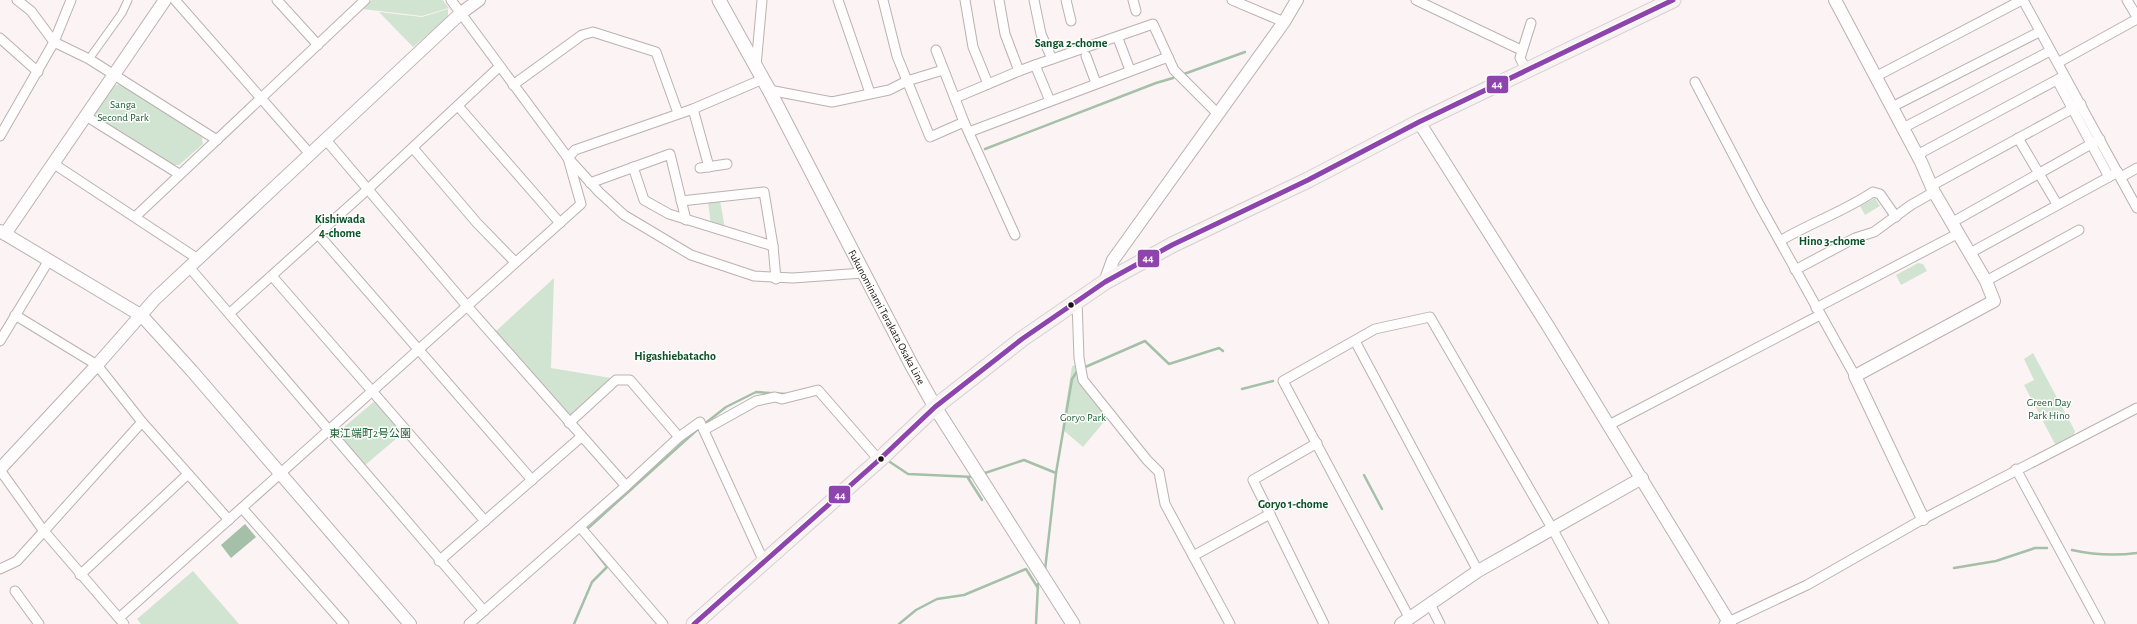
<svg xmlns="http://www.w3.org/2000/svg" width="2137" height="624" viewBox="0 0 2137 624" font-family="'Alegreya Sans','Noto Sans JP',sans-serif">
	<rect width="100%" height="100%" fill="#fcf4f4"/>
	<!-- green -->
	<g fill="#d1e4d1">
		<path d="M 372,0 L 443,0 L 449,8 L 422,16 L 362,9 Z"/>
		<path d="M 448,9 L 448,18 L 413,47 L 379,12 L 422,17 Z"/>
		<path d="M 121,84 L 202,137 L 203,144 L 179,165 L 172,165 L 96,118 L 95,111 L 113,86 Z"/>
		<path d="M 1875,198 L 1880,206 L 1865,215 L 1860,206 Z"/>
		<path d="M 720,201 L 725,228 L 711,225 L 708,202 Z"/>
		<path d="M 1918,263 L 1923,264 L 1927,271 L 1901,285 L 1896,275 Z"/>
		<path d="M 554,278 L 551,368 L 611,378 L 569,419 L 495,332 Z"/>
		<path d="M 2033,353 L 2075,431 L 2073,437 L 2056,446 L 2024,385 L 2034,380 L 2024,359 Z"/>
		<path d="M 1076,365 L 1108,417 L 1083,447 L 1062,429 L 1072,366 Z"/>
		<path d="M 376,400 L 404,432 L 364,466 L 337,433 Z"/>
		<path d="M 193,571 L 239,624 L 141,624 L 137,619 Z"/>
	</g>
	<!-- water -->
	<path fill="#a4c0a8" d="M 245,524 L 256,537 L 231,558 L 221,545 Z"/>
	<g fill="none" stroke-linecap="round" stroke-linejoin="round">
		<!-- stream -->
		<g stroke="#a4c0a8" stroke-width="2.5">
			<path d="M 1184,74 L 1245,52"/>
			<path d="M 985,149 L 1156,83 L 1173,78"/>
			<path d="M 1083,368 L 1145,341 L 1169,364 L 1219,348 L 1223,351"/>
			<path d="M 1242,389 L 1273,381"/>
			<path d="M 887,460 L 908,474 L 974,477"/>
			<path d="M 982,474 L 1024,460 L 1056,473"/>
			<path d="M 1364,475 L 1382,509"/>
			<path d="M 968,478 L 982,500"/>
			<path d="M 585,531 L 698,429 L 726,407 L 756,392 L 786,394"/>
			<path d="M 2072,550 C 2094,555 2114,556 2137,553"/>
			<path d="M 1954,568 L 1996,561 L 2035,548 L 2047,548"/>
			<path d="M 1045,570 L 1056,473 L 1072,379 L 1078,370"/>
			<path d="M 574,624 L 592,582 L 607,567 L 587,541"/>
			<path d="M 899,624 L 916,610 L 937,599 L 964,595 L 1026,569 L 1038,588"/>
			<path d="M 1036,624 L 1038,584"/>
		</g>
		<!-- pedestrian casing -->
		<g stroke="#bbb1b1" stroke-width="9">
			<path id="pedestrian" d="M 89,59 L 122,13 L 128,0"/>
		</g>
		<!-- minor casing -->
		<g stroke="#bbb1b1" stroke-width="11">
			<g id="minor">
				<path d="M 17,0 L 31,11 L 54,42 L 89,59 L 217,140"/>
				<path d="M 175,0 L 310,154"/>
				<path d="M 277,0 L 318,45"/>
				<path d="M 451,0 L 568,158 L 599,192 L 624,215 L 691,255 L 754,276 L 793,278 L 863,273"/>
				<path d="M 838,0 L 870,93"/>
				<path d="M 883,0 L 897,56 L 930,137 L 964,122"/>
				<path d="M 965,0 L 973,47 L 988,84"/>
				<path d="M 999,0 L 1005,34 L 1019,71 L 1035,65 L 1050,101"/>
				<path d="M 1034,0 L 1041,34 L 1052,59"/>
				<path d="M 1066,0 L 1071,21"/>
				<path d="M 1133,0 L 1136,11"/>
				<path d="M 1232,0 L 1284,22"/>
				<path d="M 1416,0 L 1521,50"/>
				<path d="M 2023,0 L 2137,208"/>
				<path d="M 2127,0 L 2137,17"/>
				<path d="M 0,38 L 38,72"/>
				<path d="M 1119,41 L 1130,70"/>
				<path d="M 936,50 L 964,122 L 1015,235"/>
				<path d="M 1086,56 L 1096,83"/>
				<path d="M 2061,61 L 2137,19"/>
				<path d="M 1035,65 L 1153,24 L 1174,70 L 1218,114"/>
				<path d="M 756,66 L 762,0"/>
				<path d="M 1527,71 L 1520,58 L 1531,23"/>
				<path d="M 1875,77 L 2022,0"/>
				<path d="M 2057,80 L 2109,177"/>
				<path d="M 1695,82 L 1759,204 L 1855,376"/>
				<path d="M 513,85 L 582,35 L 593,32 L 656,52 L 678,113"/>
				<path d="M 769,90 L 832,102 L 889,90 L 907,81 L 943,70"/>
				<path d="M 955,98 L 1019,71"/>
				<path d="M 458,106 L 560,223"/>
				<path d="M 1892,107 L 2039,32"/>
				<path d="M 693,109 L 709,167"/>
				<path d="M 86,116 L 179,174"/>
				<path d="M 1903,128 L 2050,51"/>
				<path d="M 969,132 L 1168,57"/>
				<path d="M 0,136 L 54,42 L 71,0"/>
				<path d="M 2018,138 L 2057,204"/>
				<path d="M 326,140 L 467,306 L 626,486"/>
				<path d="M 413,148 L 477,223 L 515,262"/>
				<path d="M 1917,155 L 2064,76"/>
				<path d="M 568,158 L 575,150 L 693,109 L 763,79"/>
				<path d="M 54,164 L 198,259"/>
				<path d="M 633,167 L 644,200 L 669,214 L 773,246"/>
				<path d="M 700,168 L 727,164"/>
				<path d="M 2121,177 L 2137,168"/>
				<path d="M 590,183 L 670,154 L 686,220"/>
				<path d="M 1931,186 L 2081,104"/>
				<path d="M 681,201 L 764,192 L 773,246 L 776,279"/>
				<path d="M 135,217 L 365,0"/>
				<path d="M 1951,223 L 2100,139"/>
				<path d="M 318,234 L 532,480"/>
				<path d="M 1780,241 C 1810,223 1843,212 1873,192 L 1880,194 L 1896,217"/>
				<path d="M 1970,253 L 2118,172"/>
				<path d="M 189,267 L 484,611"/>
				<path d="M 1795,270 L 1855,238 L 1874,232 L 1911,205 L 1934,192"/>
				<path d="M 272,276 L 485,521"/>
				<path d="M 1986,281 L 2079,230"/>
				<path d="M 1077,301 L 1079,358 L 1083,380 L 1147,460 L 1159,472 L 1165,504 L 1230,624"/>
				<path d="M 1816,308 L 1957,234"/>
				<path d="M 230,313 L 367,190 L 499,67"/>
				<path d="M 15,315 L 97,365 L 142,422 L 229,520"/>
				<path d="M 0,341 L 49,260"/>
				<path d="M 1355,341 L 1478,571"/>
				<path d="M 569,423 L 616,380 L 630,380 L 679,437"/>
				<path d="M 1609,425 L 1820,315"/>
				<path d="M 704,430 L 756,401 L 775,397 L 782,399 L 818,390 L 879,460"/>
				<path d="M 1317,443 L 1253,480 L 1324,624"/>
				<path d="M 2016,469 L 2100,624"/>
				<path d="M 0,470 L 43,530 L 124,624"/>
				<path d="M 242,508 L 344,624"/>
				<path d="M 580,527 L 663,624"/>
				<path d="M 1193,556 L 1270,514"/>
				<path d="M 439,561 L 581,437"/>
				<path d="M 0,569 L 17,561 L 142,422"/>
				<path d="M 80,575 L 188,474"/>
				<path d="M 15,591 L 39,624"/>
				<path d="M 1430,604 L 1440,624"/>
				<path d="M 119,618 L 581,204 L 568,158"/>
				<path d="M 1410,619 L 1283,381 L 1375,329 L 1430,317 L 1552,528 L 1604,624"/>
				<path d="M 469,624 L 626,486 L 679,437 L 700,422 L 764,562"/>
				<path d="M 1724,624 L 1807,585 L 1923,519 L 2137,408"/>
			</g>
		</g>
		<!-- tertiary casing -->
		<g stroke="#bbb1b1" stroke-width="14">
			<g id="tertiary">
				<path d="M 1835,0 L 1921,162 L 1934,192 L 1986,281 L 1994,301 L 1855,376 L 1923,519"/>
				<path d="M 1419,122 L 1548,326 L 1730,624"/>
				<path d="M 0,231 L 142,316 L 192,371 L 410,624"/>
				<path d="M 5,234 L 165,0"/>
				<path d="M 1105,282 L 1113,260 L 1284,22 L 1297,0"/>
				<path d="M 0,469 L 97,365 L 155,299 L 461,13 L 479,0"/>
				<path d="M 1401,624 L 1478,571 L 1642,478"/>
			</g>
		</g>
		<!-- secondary casing -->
		<g stroke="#bbb1b1" stroke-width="15">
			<path id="secondary" d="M 719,0 L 769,90 L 911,364 L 935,407 L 1073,624"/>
		</g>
		<!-- primary casing -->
		<g stroke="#d5d0d0" stroke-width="17">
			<path id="primary" d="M 694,624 L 879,460 L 935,407 L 1022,339 L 1105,282 L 1172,245 L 1308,180 L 1419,122 L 1673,0"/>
		</g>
		<!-- pedestrian -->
		<use href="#pedestrian" stroke="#fffdfd" stroke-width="7"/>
		<!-- minor -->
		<use href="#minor" stroke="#fffdfd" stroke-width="9"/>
		<!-- tertiary -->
		<use href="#tertiary" stroke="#fffdfd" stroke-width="12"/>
		<!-- secondary -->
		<use href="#secondary" stroke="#fffdfd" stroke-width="13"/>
		<!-- primary -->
		<use href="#primary" stroke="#f8f2f3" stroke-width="15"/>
		<!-- bus-1 casing -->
		<g stroke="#fff" stroke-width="8">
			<path id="bus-1" d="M 694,624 L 879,460 L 935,407 L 1022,339 L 1105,282 L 1172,245 L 1308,180 L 1419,122 L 1673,0"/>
		</g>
		<!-- bus-1 -->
		<use href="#bus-1" stroke="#8e44ad" stroke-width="5"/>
	</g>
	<!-- markers -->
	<g fill="#1c1012" stroke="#fff" stroke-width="1.5">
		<circle cx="1071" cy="305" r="3.5"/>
		<circle cx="881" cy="459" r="3.5"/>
	</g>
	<g text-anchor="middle" stroke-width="3" stroke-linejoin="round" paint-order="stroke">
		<!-- park labels -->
		<g font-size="11" fill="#1f6033" stroke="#fff">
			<text x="123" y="108">Sanga<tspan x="123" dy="13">Second Park</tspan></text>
			<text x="2049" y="406">Green Day<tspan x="2049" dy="13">Park Hino</tspan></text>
			<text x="1083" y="421">Goryo Park</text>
			<text x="370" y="437">東江端町2号公園</text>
		</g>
		<!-- street labels -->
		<g font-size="11" fill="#1c1012" stroke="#fff">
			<text transform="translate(887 317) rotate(62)" y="4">Fukunominami Terakata Osaka Line</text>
		</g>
		<!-- neighbourhood labels -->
		<g font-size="12" font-weight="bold" fill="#075124" stroke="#fff">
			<text x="1071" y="47">Sanga 2-chome</text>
			<text x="340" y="223">Kishiwada<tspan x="340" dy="14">4-chome</tspan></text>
			<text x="1832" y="245">Hino 3-chome</text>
			<text x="675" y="360">Higashiebatacho</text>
			<text x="1293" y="508">Goryo 1-chome</text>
		</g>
	</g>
	<g stroke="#fff" stroke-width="1.5">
		<rect x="1486" y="75" width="23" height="19" rx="4" fill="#8e44ad"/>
		<rect x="1137" y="249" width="23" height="19" rx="4" fill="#8e44ad"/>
		<rect x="828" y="485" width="23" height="19" rx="4" fill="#8e44ad"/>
	</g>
	<g font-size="11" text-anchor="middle" font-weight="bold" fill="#fff">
		<text x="1497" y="88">44</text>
		<text x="1148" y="262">44</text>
		<text x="840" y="499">44</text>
	</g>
</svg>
